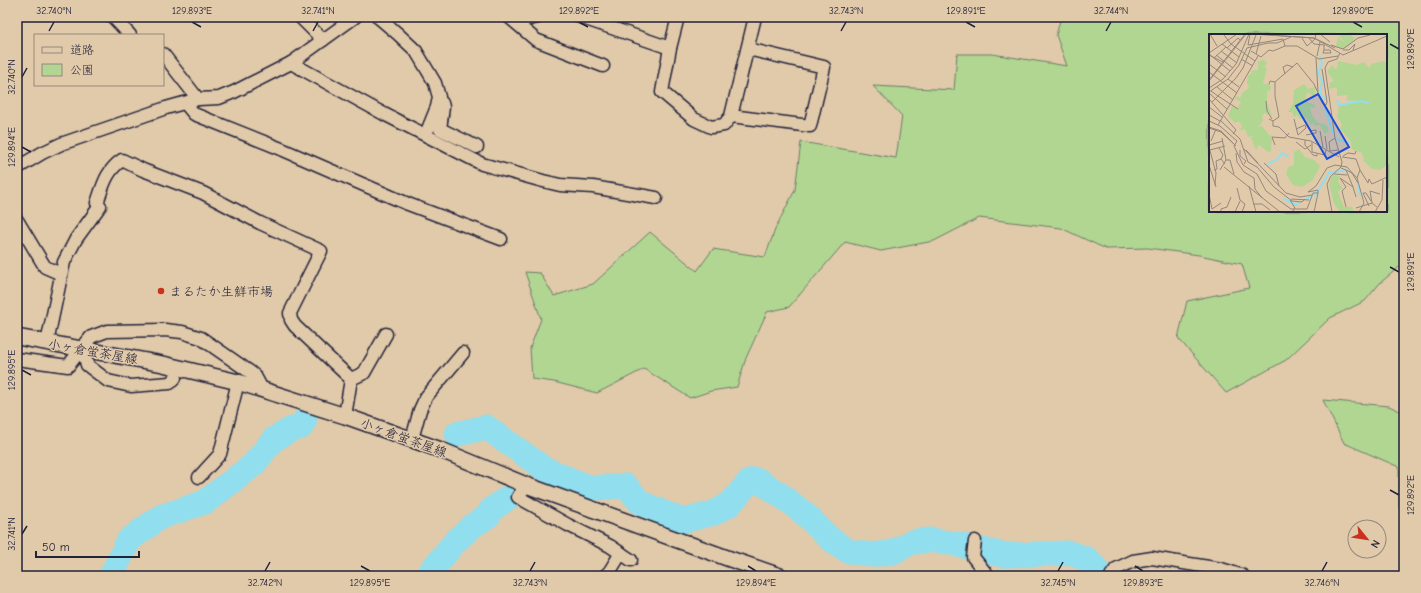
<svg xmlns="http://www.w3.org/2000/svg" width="1421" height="593" viewBox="0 0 1421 593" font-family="'Comic Neue','Klee One',sans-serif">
	<rect width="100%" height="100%" fill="#e1caaa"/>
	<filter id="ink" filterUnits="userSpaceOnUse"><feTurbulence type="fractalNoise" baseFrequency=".025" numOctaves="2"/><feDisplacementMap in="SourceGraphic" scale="8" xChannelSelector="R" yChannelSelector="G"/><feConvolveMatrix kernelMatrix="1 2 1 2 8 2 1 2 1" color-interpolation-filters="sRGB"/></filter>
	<g filter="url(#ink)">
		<!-- green -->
		<g fill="#b1d692" stroke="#6a7c66" fill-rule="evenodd">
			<path d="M 1061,17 L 1404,17 L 1404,263 L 1380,283 L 1365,301 L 1330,318 L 1286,360 L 1226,393 L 1178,338 L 1187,301 L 1249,288 L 1242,264 L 1199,255 L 1148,248 L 1106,249 L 1061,228 L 979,218 L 934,241 L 881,251 L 845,242 L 789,307 L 767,312 L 746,358 L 737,387 L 711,391 L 690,398 L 644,369 L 597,393 L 554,382 L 532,379 L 530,348 L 541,319 L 525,272 L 540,273 L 554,296 L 593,284 L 650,232 L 697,271 L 713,249 L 765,257 L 776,227 L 795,190 L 801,142 L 896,158 L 902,116 L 873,86 L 954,90 L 957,54 L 992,54 L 1067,66 L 1056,35 ZM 1210,35 L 1386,35 L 1386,211 L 1210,211 Z"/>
			<path d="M 1323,400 L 1389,406 L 1404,413 L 1404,507 L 1399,507 L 1399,467 L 1344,443 Z"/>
		</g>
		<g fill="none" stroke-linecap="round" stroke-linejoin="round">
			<!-- river -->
			<g stroke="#90deee" stroke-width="25">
				<path d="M 457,434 L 486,427 L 528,457 L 543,468 L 590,488 L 626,486 L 641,503 L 683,521 L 714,513 L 730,504 L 748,483 L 752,480 L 758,480 L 782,496 L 805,514 L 829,538 L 848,551 L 872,555 L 893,552 L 912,542 L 931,540 L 955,544 L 1004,555 L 1070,553 L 1087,559 L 1096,568 L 1101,576"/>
				<path d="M 111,576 L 129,540 L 160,517 L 205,502 L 253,465 L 274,439 L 292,429 L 301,427 L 305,420"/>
				<path d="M 427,576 L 453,544 L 471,527 L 489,515 L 491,510 L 509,497"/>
			</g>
			<!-- minor casing -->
			<g stroke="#22223b" stroke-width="15">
				<g id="minor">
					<path d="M 113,17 L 130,35"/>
					<path d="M 300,17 L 323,40"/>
					<path d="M 378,17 L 398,34 L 416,51 L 435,83 L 439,97 L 437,107 L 426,134"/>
					<path d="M 509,17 L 536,40 L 603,66"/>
					<path d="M 580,17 L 670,48"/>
					<path d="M 678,17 L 670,48 L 662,92 L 694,119 L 711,127 L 724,125 L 731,116 L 755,17"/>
					<path d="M 517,23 L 527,19 L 538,17"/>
					<path d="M 163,54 L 198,99"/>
					<path d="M 291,63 L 384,114 L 482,164 L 543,181 L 560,185 L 593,187 L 656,198"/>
					<path d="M 185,103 L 194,114 L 279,148 L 408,204 L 501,239"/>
					<path d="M 442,103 L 443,107 L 440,129 L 477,147"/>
					<path d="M 731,116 L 810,126 L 824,67 L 748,49"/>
					<path d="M 17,168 L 42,153 L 61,144 L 166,108 L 198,99 L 219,98 L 234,92 L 291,63 L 355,17"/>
					<path d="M 17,220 L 45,267 L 61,274"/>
					<path d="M 47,343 L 64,262 L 76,239 L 100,206 L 97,203 C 103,186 106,171 122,160 L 143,170 L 203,193 L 260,223 L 321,251 L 290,313 L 291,320 L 295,326 L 351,379 L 345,416"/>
					<path d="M 83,349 L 87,365 L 108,381 L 131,386 L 170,383 L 175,378"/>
					<path d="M 17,359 L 68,366 L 91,337 L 107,331 L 165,330 L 182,332 L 201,338 L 250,372 L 255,376 L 262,389"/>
					<path d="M 351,379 L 364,373 L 386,334"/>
					<path d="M 412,439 L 420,410 L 426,397 L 463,353"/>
					<path d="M 199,477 L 220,454 L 238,382"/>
					<path d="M 526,485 L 518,497 L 568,525 L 610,546 L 631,560"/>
					<path d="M 975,541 L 973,557 L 988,576"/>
					<path d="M 605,576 L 610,571 L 621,553"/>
					<path d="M 1111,576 L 1116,569 L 1133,561 L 1152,558 L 1221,569 L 1243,576"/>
				</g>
			</g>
			<!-- tertiary casing -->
			<g stroke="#22223b" stroke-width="18">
				<path id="tertiary" d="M 17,337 L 163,364 L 238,382 L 345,416 L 441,450 L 526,485 L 730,559 L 780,576"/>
			</g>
			<!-- minor -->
			<use href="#minor" stroke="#e1caaa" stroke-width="12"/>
			<!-- tertiary -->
			<use href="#tertiary" stroke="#e1caaa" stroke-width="15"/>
		</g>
	</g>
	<!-- ticks -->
	<path fill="none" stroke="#22223b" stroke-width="1.5" d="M 192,22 L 201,27M 579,22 L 588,27M 966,22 L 975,27M 1353,22 L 1362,27M 49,31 L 54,22M 313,31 L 318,22M 841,31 L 846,22M 1106,31 L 1111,22M 1390,44 L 1399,49M 22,77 L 27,68M 22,147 L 31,152M 1390,267 L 1399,272M 22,370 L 31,375M 1390,490 L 1399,495M 22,534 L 27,526M 361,566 L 370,571M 748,566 L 756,571M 1135,566 L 1143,571M 265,571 L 270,562M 530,571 L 535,562M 1058,571 L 1063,562M 1322,571 L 1327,562"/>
	<!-- markers -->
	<circle fill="#c8321e" stroke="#e1caaa" stroke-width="1.5" cx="161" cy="291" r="4"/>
	<g text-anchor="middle" stroke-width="3" stroke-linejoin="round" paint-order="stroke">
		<!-- poi labels -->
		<g font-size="13" fill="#22223b" stroke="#e1caaa" text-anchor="start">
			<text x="169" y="296">まるたか生鮮市場</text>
		</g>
		<!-- street labels -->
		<g font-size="13" fill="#22223b" stroke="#e1caaa">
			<text transform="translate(93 351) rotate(10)" y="5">小ヶ倉蛍茶屋線</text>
			<text transform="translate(404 437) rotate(20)" y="5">小ヶ倉蛍茶屋線</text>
		</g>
	</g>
	<!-- overview -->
	<g transform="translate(1209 34)">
		<rect width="178" height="178" fill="#e1caaa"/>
		<path d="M 129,0 L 141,0 L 146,5 L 134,15 L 127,12 L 129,3 L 136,9 ZM 54,25 L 58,29 L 55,33 L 58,34 L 54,50 L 61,50 L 62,55 L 58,58 L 58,68 L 63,82 L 58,78 L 59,81 L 56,79 L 53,82 L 54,87 L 49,93 L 53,92 L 60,101 L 63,102 L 62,117 L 59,118 L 50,111 L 47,116 L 42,104 L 44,102 L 39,103 L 36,95 L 30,97 L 33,92 L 30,87 L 26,89 L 19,82 L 23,72 L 28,75 L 32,68 L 25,64 L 26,62 L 31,64 L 34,58 L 40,54 L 38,49 L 39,42 L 43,39 L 41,37 L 49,36 L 49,28 ZM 129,27 L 147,31 L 155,28 L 160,34 L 162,30 L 174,27 L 178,30 L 178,131 L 171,136 L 163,135 L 155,127 L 153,119 L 143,115 L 142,108 L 131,94 L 133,90 L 128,83 L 130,72 L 147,67 L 137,66 L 139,61 L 128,62 L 128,53 L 121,55 L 120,49 L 125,47 L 118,38 L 123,31 L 126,35 L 128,34 ZM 95,50 L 99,55 L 106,53 L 105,66 L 104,67 L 103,61 L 98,58 L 96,67 L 106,71 L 105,74 L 101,73 L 103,81 L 109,89 L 118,91 L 120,97 L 116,100 L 111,91 L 106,92 L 104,89 L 102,91 L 97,84 L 91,85 L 88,81 L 85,83 L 83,78 L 79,78 L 84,70 L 85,56 ZM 90,115 L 96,123 L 105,126 L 111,132 L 104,146 L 93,153 L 84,151 L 77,140 L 79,133 L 85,131 L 85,118 ZM 124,141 L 131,142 L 129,148 L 134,154 L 129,158 L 135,173 L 143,173 L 145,178 L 131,178 L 125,170 L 120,150 Z" fill="#b1d692"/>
		<path fill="none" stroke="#90deee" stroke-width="2" d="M 111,22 L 113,29 L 109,39 L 113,47 L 111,60 L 118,66M 128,66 L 130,71 L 152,67 L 160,69M 115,70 L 124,99M 127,105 L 141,109M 59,130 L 69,125 L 73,119 L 79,123M 149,148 L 151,162M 75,165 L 87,171 L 91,168M 97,165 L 107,160 L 120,139 L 136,136"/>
		<path fill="none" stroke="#95877e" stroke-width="1" d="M 1,0 L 8,12M 41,0 L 39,11 L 74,5M 43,0 L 105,4 L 134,21 L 178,2M 46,0 L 105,4 L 126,14M 111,0 L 121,8M 15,1 L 22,10 L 46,27M 93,4 L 98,12 L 106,5 L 107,0M 100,4 L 105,10 L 115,11M 74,5 L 76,12 L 88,12 L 110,25 L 129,22M 13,10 L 30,23M 122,11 L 134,15 L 149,4 L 161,1M 18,14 L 29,4 L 31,6M 115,16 L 121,16 L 122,19 L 114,19 L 115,16 L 115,12 L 116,11M 134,16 L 140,16 L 146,10 L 144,16M 12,17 L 28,29M 42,17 L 52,23 L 60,16 L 64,17 L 76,12M 0,19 L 28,0M 0,20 L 21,37M 47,20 L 52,2M 0,21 L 14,28M 7,21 L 24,34M 108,22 L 111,8M 5,24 L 17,13M 107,24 L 109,58M 32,25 L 44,32M 0,30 L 17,43M 113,35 L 118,68M 0,38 L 28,59M 76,40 L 74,33 L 78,31 L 84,33M 19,45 L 30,53M 0,46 L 36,0M 0,47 L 37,0M 60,50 L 61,47 L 66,48 L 88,29 L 105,50 L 114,70 L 117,71 L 118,68M 8,53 L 24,66M 0,54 L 14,45 L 27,30 L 40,0M 2,57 L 9,62 L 27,44 L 34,34 L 47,1M 0,58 L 19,45 L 30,31 L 38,14 L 59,9 L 68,9 L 82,3M 0,59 L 18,75M 0,65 L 27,96 L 24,100M 57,67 L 58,77 L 63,85M 3,68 L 9,62 L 29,75M 0,73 L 13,83M 0,81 L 11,87M 60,85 L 64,87 L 70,83 L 66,62 L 66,48M 85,85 L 89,101M 11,86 L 31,105 L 39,128 L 48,133 L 65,153 L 83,167 L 93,168 L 96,165M 0,87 L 11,92 L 28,107 L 25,112 L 34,131 L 48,140 L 57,157 L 82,175 L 98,175 L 104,159 L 109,159 L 105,178M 64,87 L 64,92 L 70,93 L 80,103 L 102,107 L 130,123M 9,91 L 49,22M 0,93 L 12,97 L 25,110M 0,94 L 12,98 L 27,112M 87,95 L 96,91 L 97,94 L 89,101M 111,97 L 114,113M 97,101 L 107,99 L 107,96 L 101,97M 116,102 L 118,115M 126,104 L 120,108 L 121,117 L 129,116M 96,106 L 96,111 L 104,121 L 108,122 L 108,120M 2,107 L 7,95M 87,108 L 96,115 L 102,111M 103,108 L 103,118 L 116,121 L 117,116M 0,111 L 14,107M 66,111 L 63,103 L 76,104 L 80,99M 0,113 L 7,139 L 6,151M 10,114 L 14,121 L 12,125 L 16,130M 35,115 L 77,159 L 91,163 L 103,161M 1,116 L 16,112M 31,116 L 31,122 L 37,127 L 35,130M 37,116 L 49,129M 27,119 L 28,128 L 35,138 L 45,144 L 46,155 L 53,164M 134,122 L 139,119 L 146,120 L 147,117M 133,123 L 147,125 L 151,136M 17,126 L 21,126 L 25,140M 55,129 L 67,140 L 70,152M 0,131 L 7,153M 15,133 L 71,178M 132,134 L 137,136 L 144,153M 5,136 L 8,135 L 7,127 L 12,125M 11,136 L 17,126 L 13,104M 137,136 L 143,139 L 149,149M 125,140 L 138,141M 148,144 L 155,169 L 150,178M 40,152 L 47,178M 28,154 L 31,166 L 36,170 L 33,178M 109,159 L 109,156 L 99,158 L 107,152 L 118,134 L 126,131 L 138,133 L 148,144 L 151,136 L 159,149 L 160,145 L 163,150 L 178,143M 154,159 L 157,159 L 162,167M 154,159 L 160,172M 0,160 L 3,175 L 12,169M 82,165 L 100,166M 81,166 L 86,174 L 83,178M 163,169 L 161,157 L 171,160M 44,170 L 53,170 L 61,176M 137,173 L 133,157 L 137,153 L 131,144 L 144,153 L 147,163M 147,174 L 163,169 L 168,173M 12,178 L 12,175 L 18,173 L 22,163M 26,178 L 31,167M 123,178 L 118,150 L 122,142 L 132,133 L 133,128 L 126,104 L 116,34 L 119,28 L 128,25 L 131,19M 166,178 L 173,166 L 174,146"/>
		<path fill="#1d4ed8" fill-opacity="0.15" stroke="#1d4ed8" stroke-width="2" d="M 109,60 L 140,113 L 118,125 L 87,72 Z"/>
		<rect width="178" height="178" fill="none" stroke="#22223b" stroke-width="2"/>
	</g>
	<!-- margin -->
	<rect width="1421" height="593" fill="none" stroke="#e1caaa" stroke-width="44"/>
	<!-- legend -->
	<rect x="34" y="34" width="130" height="52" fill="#e1caaa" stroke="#95877e"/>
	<rect x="42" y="47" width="20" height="6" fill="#e1caaa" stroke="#95877e"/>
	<text x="70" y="54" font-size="12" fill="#22223b">道路</text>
	<rect x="42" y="64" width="20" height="12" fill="#b1d692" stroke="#95877e"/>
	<text x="70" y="74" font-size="12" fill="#22223b">公園</text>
	<!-- north arrow -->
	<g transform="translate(1367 539) rotate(120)"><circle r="19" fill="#e1caaa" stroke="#95877e"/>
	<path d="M0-3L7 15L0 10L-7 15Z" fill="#c8321e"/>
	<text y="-6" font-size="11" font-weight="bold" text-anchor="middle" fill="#22223b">N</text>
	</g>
	<!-- scale -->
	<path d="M36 551v6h103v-6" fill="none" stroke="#22223b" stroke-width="2"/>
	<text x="42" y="551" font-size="12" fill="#22223b" stroke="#e1caaa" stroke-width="3" paint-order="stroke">50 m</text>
	<rect x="22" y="22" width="1377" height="549" fill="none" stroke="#22223b" stroke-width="1.5"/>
	<g font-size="10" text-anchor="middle" fill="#22223b">
		<text x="54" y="14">32.740°N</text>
		<text x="192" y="14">129.893°E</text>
		<text x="318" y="14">32.741°N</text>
		<text x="579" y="14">129.892°E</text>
		<text x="846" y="14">32.743°N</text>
		<text x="966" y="14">129.891°E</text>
		<text x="1111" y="14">32.744°N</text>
		<text x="1353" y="14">129.890°E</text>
		<text transform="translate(1410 49) rotate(-90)" y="4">129.890°E</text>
		<text transform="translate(11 77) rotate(-90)" y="4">32.740°N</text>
		<text transform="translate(11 147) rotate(-90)" y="4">129.894°E</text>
		<text transform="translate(1410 272) rotate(-90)" y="4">129.891°E</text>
		<text transform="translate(11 370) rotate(-90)" y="4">129.895°E</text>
		<text transform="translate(1410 495) rotate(-90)" y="4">129.892°E</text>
		<text transform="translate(11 534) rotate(-90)" y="4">32.741°N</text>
		<text x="265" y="586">32.742°N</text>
		<text x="370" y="586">129.895°E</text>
		<text x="530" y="586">32.743°N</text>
		<text x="756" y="586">129.894°E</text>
		<text x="1058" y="586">32.745°N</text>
		<text x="1143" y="586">129.893°E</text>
		<text x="1322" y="586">32.746°N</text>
	</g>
</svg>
